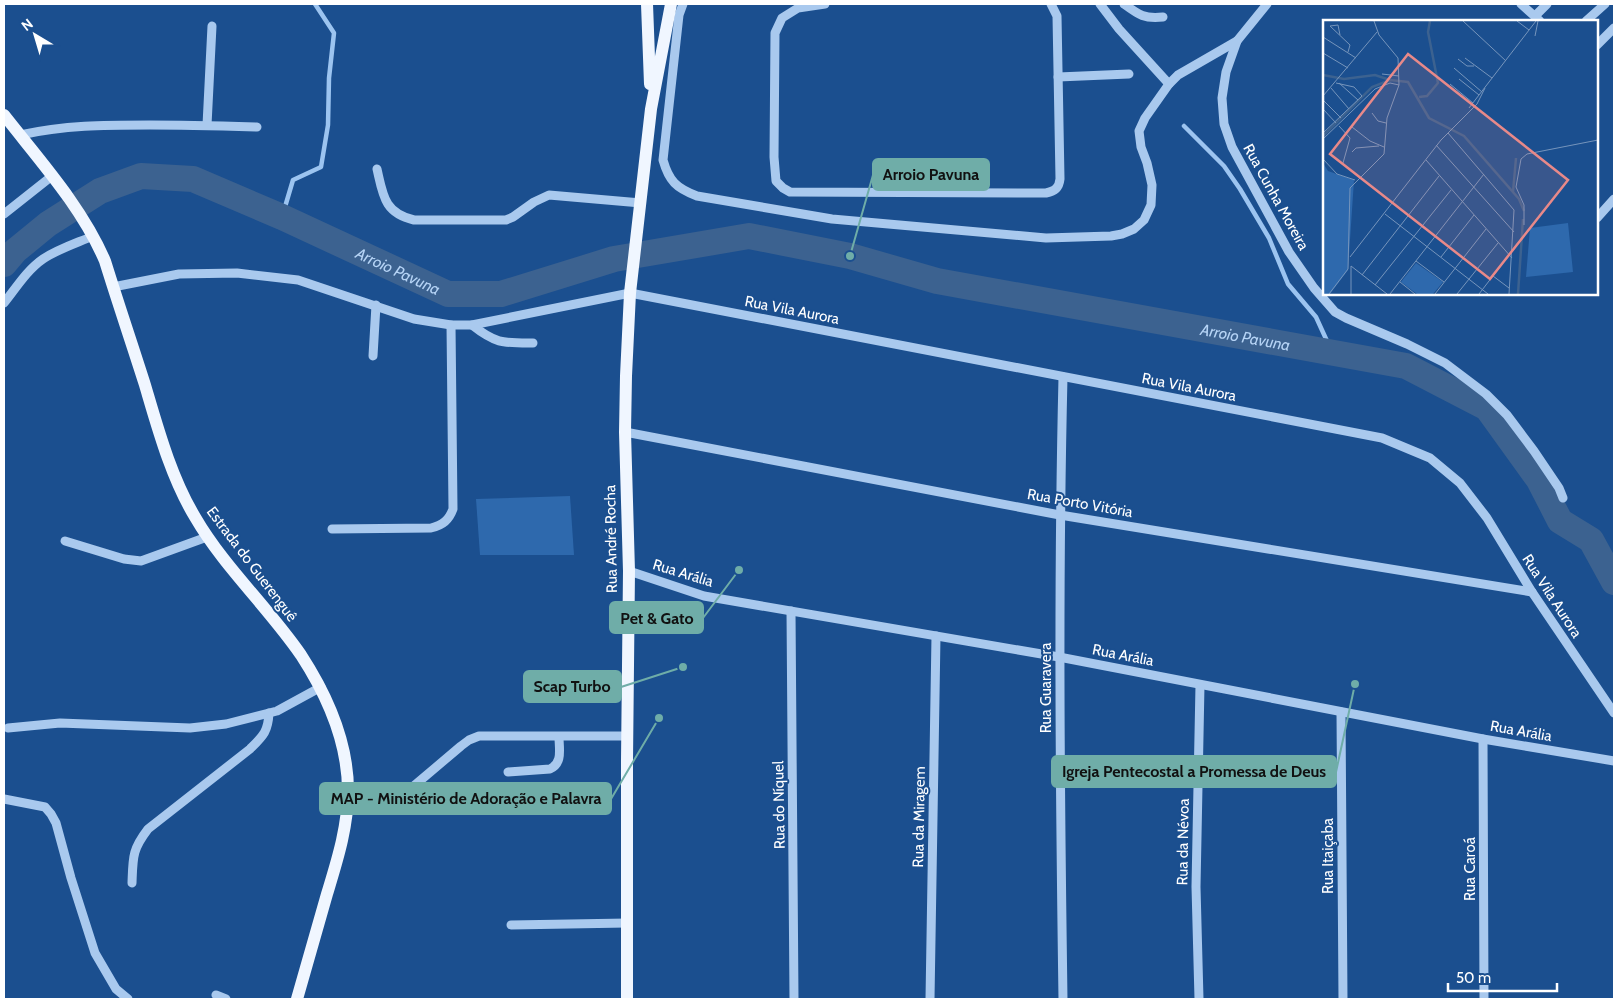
<svg xmlns="http://www.w3.org/2000/svg" width="1618" height="1003" viewBox="0 0 1618 1003" font-family="Cabin,sans-serif">
	<rect width="100%" height="100%" fill="#1b4f8f"/>
	<!-- green -->
	<path fill="#2e69ad" d="M 570,496 L 574,555 L 480,555 L 476,499 Z"/>
	<g fill="none" stroke-linecap="round" stroke-linejoin="round">
		<!-- stream -->
		<g stroke="#9cc4f0" stroke-width="4.5">
			<path d="M 1184,126 L 1224,166 L 1240,189 L 1269,238 L 1288,284 L 1316,317 L 1332,352"/>
			<path d="M 282,217 L 293,180 L 321,167 L 328,125 L 329,78 L 334,33 L 315,4"/>
			<path d="M 4,258 L 15,251"/>
		</g>
		<!-- river -->
		<path stroke="#3c6290" stroke-width="26" id="s1" d="M 4,264 L 15,251 L 48,224 L 100,191 L 141,176 L 193,179 L 282,217 L 448,294 L 501,294 L 614,259 L 749,236 L 850,256 L 937,281 L 1406,366 L 1487,408 L 1539,480 L 1560,521 L 1591,540 L 1614,582"/>
		<!-- minor -->
		<g stroke="#a9c9ee" stroke-width="9">
			<path d="M 683,4 L 679,15 L 663,160 C 669,181 676,188 697,196 L 832,219 L 1046,238 L 1111,236 L 1122,234 L 1134,229 L 1144,220 L 1151,205 L 1152,185 L 1147,163 L 1141,147 L 1139,131 L 1145,118 L 1169,84 L 1178,75 L 1237,41"/>
			<path d="M 825,4 L 798,8 L 782,18 L 775,33 L 774,157 L 776,181 L 783,188 L 790,192 L 1046,193 C 1055,191 1059,188 1060,179 L 1057,16 L 1051,4"/>
			<path d="M 1100,4 L 1119,29 L 1169,84"/>
			<path d="M 1124,4 C 1139,15 1144,19 1163,17"/>
			<path d="M 1267,4 L 1237,41 L 1226,72 L 1222,98 L 1224,124 L 1232,147 L 1289,252 L 1314,288 L 1335,312 L 1346,318 L 1407,344 L 1445,363 L 1486,394 L 1507,415 L 1534,451 L 1559,488 L 1563,498"/>
			<path d="M 1521,4 L 1540,21"/>
			<path d="M 1535,16 L 1547,4"/>
			<path d="M 1586,21 L 1605,4"/>
			<path d="M 1597,45 L 1614,28"/>
			<path d="M 1058,77 L 1129,74"/>
			<path d="M 207,125 L 212,26"/>
			<path d="M 20,135 C 65,125 104,125 150,125 C 185,125 221,126 257,127"/>
			<path d="M 377,169 C 383,195 384,213 414,220 L 506,220 L 513,217 L 534,202 L 549,195 L 641,203"/>
			<path d="M 4,214 L 52,176"/>
			<path d="M 1597,218 L 1614,199"/>
			<path d="M 113,287 L 179,274 L 237,273 L 298,280 L 414,319 L 451,325 L 472,325 L 630,293 L 1382,438 L 1430,458 L 1460,483 L 1487,518 L 1532,592 L 1614,713"/>
			<path d="M 4,303 C 16,288 27,270 43,259 C 58,249 77,243 93,236"/>
			<path d="M 472,325 C 496,344 503,343 533,343"/>
			<path d="M 373,356 L 376,305"/>
			<path d="M 625,432 L 1060,515 L 1532,592"/>
			<path d="M 332,529 L 431,528 C 443,525 449,520 453,509 L 451,325"/>
			<path d="M 65,541 L 124,559 L 141,561 L 207,537"/>
			<path d="M 629,571 L 704,596 L 1059,657 L 1483,739 L 1614,761"/>
			<path d="M 791,611 L 794,999"/>
			<path d="M 1341,712 L 1343,999"/>
			<path d="M 8,728 L 60,723 L 190,728 L 226,724 L 277,711 L 321,687"/>
			<path d="M 1483,739 L 1484,999"/>
			<path d="M 508,772 L 550,769 C 563,763 559,749 559,737"/>
			<path d="M 4,799 L 45,807 L 51,814 L 56,823 L 71,878 L 95,953 L 116,989 L 128,999"/>
			<path d="M 347,805 L 385,801 L 409,790 L 461,746 L 469,740 L 479,736 L 627,736"/>
			<path d="M 132,883 C 133,857 132,850 148,829 L 250,749 C 263,736 268,732 269,713"/>
			<path d="M 511,925 L 627,923"/>
			<path d="M 216,995 L 226,999"/>
			<path d="M 930,999 L 936,636"/>
			<path d="M 1063,999 C 1060,792 1058,585 1063,377"/>
			<path d="M 1199,999 L 1196,887 L 1200,685"/>
		</g>
		<!-- major -->
		<g stroke="#f0f6ff" stroke-width="12">
			<path d="M 647,4 L 650,84"/>
			<path d="M 4,115 C 40,161 82,207 105,261 C 118,303 132,344 145,385 C 158,429 171,477 195,517 C 224,567 268,607 301,655 C 327,695 348,743 348,791 C 348,827 337,861 327,894 C 317,929 307,964 297,999"/>
			<path d="M 627,999 L 627,760 L 629,571 L 625,432 L 626,376 L 630,293 L 651,109 L 671,4"/>
		</g>
	</g>
	<g text-anchor="middle" stroke-width="4" stroke-linejoin="round" paint-order="stroke">
		<!-- street labels -->
		<g font-size="15" fill="#fff" stroke="#1b4f8f">
			<text transform="translate(1276 197) rotate(61)" y="5">Rua Cunha Moreira</text>
			<text transform="translate(792 310) rotate(11)" y="5">Rua Vila Aurora</text>
			<text transform="translate(1189 387) rotate(11)" y="5">Rua Vila Aurora</text>
			<text transform="translate(1080 503) rotate(10)" y="5">Rua Porto Vitória</text>
			<text transform="translate(611 539) rotate(-91)" y="5">Rua André Rocha</text>
			<text transform="translate(252 564) rotate(53)" y="5">Estrada do Guerenguê</text>
			<text transform="translate(683 573) rotate(17)" y="5">Rua Arália</text>
			<text transform="translate(1552 596) rotate(57)" y="5">Rua Vila Aurora</text>
			<text transform="translate(1123 655) rotate(11)" y="5">Rua Arália</text>
			<text transform="translate(1046 688) rotate(-90)" y="5">Rua Guaravera</text>
			<text transform="translate(1521 731) rotate(10)" y="5">Rua Arália</text>
			<text transform="translate(779 805) rotate(-91)" y="5">Rua do Níquel</text>
			<text transform="translate(919 817) rotate(-89)" y="5">Rua da Miragem</text>
			<text transform="translate(1183 842) rotate(-89)" y="5">Rua da Névoa</text>
			<text transform="translate(1328 856) rotate(-90)" y="5">Rua Itaiçaba</text>
			<text transform="translate(1470 869) rotate(-90)" y="5">Rua Caroá</text>
		</g>
		<!-- water labels -->
		<g font-size="16" font-style="italic" fill="#b5d3f5" stroke="#1b4f8f">
			<text dy="6" stroke="none"><textPath href="#s1" startOffset="442">Arroio Pavuna</textPath></text>
			<text dy="6" stroke="none"><textPath href="#s1" startOffset="1312">Arroio Pavuna</textPath></text>
		</g>
	</g>
	<!-- overview -->
	<g transform="translate(1323 20)">
		<rect width="275" height="275" fill="#1b4f8f"/>
		<path d="M 0,143 L 5,151 L 31,160 L 25,250 L 7,274 L 0,274 ZM 245,203 L 250,252 L 203,257 L 207,208 ZM 93,243 L 120,262 L 110,274 L 94,274 L 78,262 Z" fill="#2e69ad"/>
		<path fill="none" stroke="#3c6290" stroke-width="2.5" d="M 0,55 L 21,59 L 52,55 L 67,60M 96,77 L 104,76 L 115,63 L 105,12 L 107,1M 0,116 L 49,67 L 67,60 L 85,62 L 106,98 L 141,116 L 196,179 L 201,191M 190,172 L 193,138M 195,274 L 200,199"/>
		<path fill="none" stroke="#7695bc" stroke-width="1" d="M 140,1 L 183,41M 194,1 L 206,10M 17,15 L 15,5 L 7,6 L 27,25 L 25,32M 212,16 L 215,1M 0,17 L 33,38M 0,33 L 25,48M 142,38 L 169,58M 135,39 L 144,46 L 151,46M 131,48 L 159,72M 59,54 L 76,56M 136,59 L 156,75M 16,63 L 35,80M 127,64 L 150,83M 8,68 L 26,89M 0,76 L 54,12M 0,80 L 18,98M 146,88 L 213,1M 0,89 L 13,103M 49,93 L 55,101 L 63,103M 16,106 L 27,118 L 20,143M 29,107 L 47,121 L 61,127M 0,113 L 39,76 L 31,67 L 13,63M 125,113 L 191,190 L 186,274M 0,119 L 52,69 L 67,63 L 76,65M 113,125 L 191,212M 29,132 L 33,128 L 56,126M 0,139 L 14,154 L 32,160M 103,140 L 189,238M 62,194 L 165,274M 201,205 L 201,185 L 193,167 L 198,139 L 204,134 L 275,120M 27,237 L 118,120 L 154,84 L 162,68M 118,237 L 151,195M 93,241 L 121,262M 28,246 L 64,274M 39,255 L 116,156M 170,256 L 186,268M 77,262 L 92,274M 52,265 L 128,170M 6,274 L 25,249 L 27,168 L 61,134 L 64,98 L 76,65 L 75,38 L 56,15 L 51,1M 28,274 L 28,246M 67,274 L 161,154M 112,274 L 163,209M 134,274 L 175,223M 156,274 L 186,235"/>
		<path fill="#e88989" fill-opacity="0.15" stroke="#e88989" stroke-width="2.5" d="M 85,34 L 245,160 L 167,259 L 7,134 Z"/>
		<rect width="275" height="275" fill="none" stroke="#fff" stroke-width="2.5"/>
	</g>
	<!-- callouts -->
	<path fill="none" stroke="#6fada8" stroke-width="2" d="M850 256L873 175M739 570L703 618M683 667L621 687M1355 684L1336 772M659 718L611 799"/>
	<g fill="#6fada8" stroke="#1b4f8f" stroke-width="2">
		<circle cx="850" cy="256" r="5"/>
		<circle cx="739" cy="570" r="5"/>
		<circle cx="683" cy="667" r="5"/>
		<circle cx="1355" cy="684" r="5"/>
		<circle cx="659" cy="718" r="5"/>
	</g>
	<g fill="#6fada8" stroke="#6fada8" stroke-width="2">
		<rect x="873" y="159" width="116" height="31" rx="5"/>
		<rect x="610" y="602" width="93" height="31" rx="5"/>
		<rect x="524" y="671" width="97" height="31" rx="5"/>
		<rect x="1052" y="756" width="284" height="31" rx="5"/>
		<rect x="320" y="783" width="291" height="31" rx="5"/>
	</g>
	<g font-size="16" text-anchor="middle" font-weight="bold" fill="#111">
		<text x="931" y="180">Arroio Pavuna</text>
		<text x="657" y="624">Pet &amp; Gato</text>
		<text x="572" y="692">Scap Turbo</text>
		<text x="1194" y="777">Igreja Pentecostal a Promessa de Deus</text>
		<text x="466" y="804">MAP - Ministério de Adoração e Palavra</text>
	</g>
	<!-- border -->
	<rect width="1618" height="1003" fill="none" stroke="#ffffff" stroke-width="10"/>
	<!-- north arrow -->
	<g transform="translate(35 35) rotate(322)" stroke="#1b4f8f" stroke-width="4" paint-order="stroke">
	<path d="M0-4L9 19L0 12L-9 19Z" fill="#ffffff"/>
	<text y="-8" font-size="14" font-weight="bold" text-anchor="middle" fill="#ffffff">N</text>
	</g>
	<!-- scale -->
	<path d="M1448 983v8h109v-8" fill="none" stroke="#ffffff" stroke-width="2.5"/>
	<text x="1456" y="983" font-size="15" fill="#ffffff" stroke="#1b4f8f" stroke-width="4" paint-order="stroke">50 m</text>
</svg>
